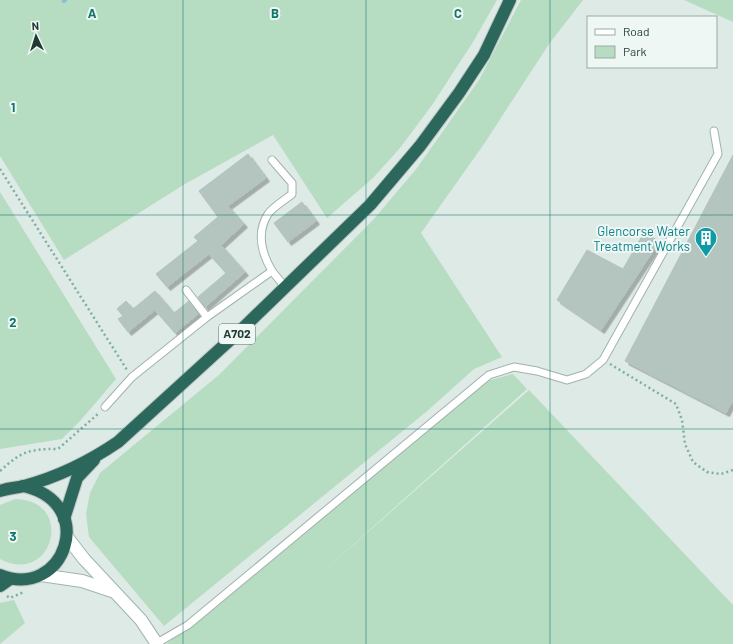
<svg xmlns="http://www.w3.org/2000/svg" width="733" height="644" viewBox="0 0 733 644" font-family="Barlow,sans-serif">
	<defs>
		<filter id="shadow"><feDropShadow dx="3.5" dy="3.5" stdDeviation="0" flood-color="#0004"/></filter>
	</defs>
	<rect width="100%" height="100%" fill="#deeae5"/>
	<!-- green -->
	<g fill="#b6dcc1">
		<path d="M 0,0 L 497,0 L 473,42 L 432,105 L 400,148 L 373,178 L 327,218 L 273,135 L 185,184 L 64,260 L 0,156 Z"/>
		<path d="M 521,0 L 583,0 L 549,44 L 484,144 L 421,233 L 502,357 L 474,369 L 426,412 L 164,626 L 89,537 L 86,514 L 90,493 L 100,473 L 220,374 L 374,219 L 417,168 L 479,80 Z"/>
		<path d="M 684,0 L 733,0 L 733,22 Z"/>
		<path d="M 0,192 L 116,379 L 80,421 L 62,439 L 0,449 Z"/>
		<path d="M 513,374 L 527,389 L 318,576 L 529,390 L 733,605 L 733,644 L 166,644 L 487,381 Z"/>
		<path d="M 15,499 C 76,500 53,587 0,559 L 0,505 Z"/>
		<path d="M 14,600 L 25,623 L 0,644 L 0,603 Z"/>
	</g>
	<g fill="none" stroke-linecap="round" stroke-linejoin="round">
		<!-- stream -->
		<path stroke="#84c4d1" stroke-width="4" d="M 64,1 L 65,0"/>
	</g>
	<!-- building -->
	<g fill="#b3c5be" stroke="#b1c4bc" filter="url(#shadow)">
		<path d="M 248,154 L 266,178 L 228,206 L 244,224 L 221,245 L 245,272 L 205,307 L 198,297 L 226,273 L 209,254 L 167,287 L 156,274 L 198,241 L 194,237 L 218,217 L 199,191 Z"/>
		<path d="M 733,155 L 733,400 L 726,413 L 625,361 Z"/>
		<path d="M 302,202 L 316,221 L 288,242 L 274,223 Z"/>
		<path d="M 645,231 L 659,242 L 601,330 L 557,300 L 587,250 L 623,269 Z"/>
		<path d="M 155,291 L 174,313 L 189,301 L 198,314 L 175,333 L 155,310 L 128,332 L 118,319 L 123,316 L 117,309 L 126,301 L 133,309 Z"/>
	</g>
	<g fill="none" stroke-linecap="round" stroke-linejoin="round">
		<!-- lane casing -->
		<g stroke="#a1b2ac" stroke-width="9">
			<g id="lane">
				<path d="M 272,271 C 262,254 256,233 268,214 C 273,207 285,200 292,194 L 292,183 L 272,160"/>
				<path d="M 186,290 L 207,317"/>
				<path d="M 105,407 L 132,377 L 207,317 L 272,271 L 285,287"/>
				<path d="M 157,643 L 188,625 L 489,375 L 514,367 L 537,371 L 567,380 L 586,374 L 603,360 L 718,154 L 714,131"/>
			</g>
		</g>
		<!-- secondary casing -->
		<g stroke="#9db6ad" stroke-width="14">
			<g id="secondary">
				<path d="M 67,537 L 84,559 L 141,620 L 157,644"/>
				<path d="M 41,575 L 82,581 L 112,591"/>
			</g>
		</g>
		<!-- highway casing -->
		<g stroke="#bcc4c2" stroke-width="14">
			<g id="highway">
				<path d="M 0,491 C 8,488 16,488 24,486 C 58,477 90,461 118,442 L 242,329 L 370,205 L 420,146 L 459,93 L 484,55 L 510,0"/>
				<path d="M 64,519 L 77,478 L 94,460"/>
				<path d="M 0,575 C 64,601 100,503 23,486"/>
				<path d="M 0,586 L 10,579"/>
			</g>
		</g>
		<!-- path -->
		<g stroke="#7eafa0" stroke-width="2.5" stroke-dasharray="2 3" stroke-linecap="butt">
			<path d="M 0,169 L 127,370"/>
			<path d="M 610,364 L 676,404 L 682,420 L 685,444 L 693,462 L 707,472 L 721,474 L 733,470"/>
			<path d="M 0,471 C 22,451 29,449 58,449 L 99,413"/>
			<path d="M 7,596 L 10,598 L 24,592"/>
		</g>
		<!-- lane -->
		<use href="#lane" stroke="#fff" stroke-width="7"/>
		<!-- secondary -->
		<use href="#secondary" stroke="#fff" stroke-width="12"/>
		<!-- highway -->
		<use href="#highway" stroke="#2b675b" stroke-width="12"/>
	</g>
	<!-- grid -->
	<path fill="none" stroke="#0f766e" stroke-width="1" stroke-opacity="0.55" d="M 183,0 L 183,644M 366,0 L 366,644M 550,0 L 550,644M 0,215 L 733,215M 0,429 L 733,429"/>
	<!-- icons -->
	<defs>
		<g id="building-pin" transform="scale(1.15)"><path d="M0 17L-7.5 6A9.5 9.5 0 1 1 7.5 6Z" fill="#0f9aa8" stroke="#eef7f3"/><path d="M-4-6H4V6H1V3H-1V6H-4ZM-2.5-4.3h1.7v1.8h-1.7ZM.8-4.3h1.7v1.8H.8ZM-2.5-1h1.7V.8h-1.7ZM.8-1h1.7V.8H.8Z" fill="#fff"/></g>
	</defs>
	<g fill-rule="evenodd">
		<use href="#building-pin" x="706" y="238"/>
	</g>
	<g text-anchor="middle" stroke-width="4" stroke-linejoin="round" paint-order="stroke">
		<!-- shield labels -->
		<rect fill="#eef7f3" stroke="#5d736d" stroke-width="1" x="219" y="324" width="36" height="20" rx="3"/>
		<g font-size="12" font-weight="bold" fill="#1f3a33">
			<text x="237" y="338">A702</text>
		</g>
		<!-- culture labels -->
		<g font-size="13" fill="#0d838f" stroke="#eef7f3" text-anchor="end">
			<text x="690" y="236">Glencorse Water<tspan x="690" dy="15">Treatment Works</tspan></text>
		</g>
	</g>
	<g font-size="13" text-anchor="middle" font-weight="bold" fill="#0f766e" stroke="#eef7f3" stroke-width="4" stroke-linejoin="round" paint-order="stroke">
		<text x="92" y="18">A</text>
		<text x="275" y="18">B</text>
		<text x="458" y="18">C</text>
		<text x="13" y="112">1</text>
		<text x="13" y="327">2</text>
		<text x="13" y="541">3</text>
	</g>
	<!-- legend -->
	<rect x="587" y="16" width="130" height="52" fill="#eef7f3" stroke="#9baba6"/>
	<rect x="595" y="29" width="20" height="6" fill="#ffffff" stroke="#9baba6"/>
	<text x="623" y="36" font-size="12" fill="#1f3a33">Road</text>
	<rect x="595" y="46" width="20" height="12" fill="#b6dcc1" stroke="#9baba6"/>
	<text x="623" y="56" font-size="12" fill="#1f3a33">Park</text>
	<!-- north arrow -->
	<g transform="translate(36 36) rotate(356)" stroke="#eef7f3" stroke-width="3" paint-order="stroke">
	<path d="M0-3L7 15L0 10L-7 15Z" fill="#1f3a33"/>
	<text y="-6" font-size="11" font-weight="bold" text-anchor="middle" fill="#1f3a33">N</text>
	</g>
</svg>
